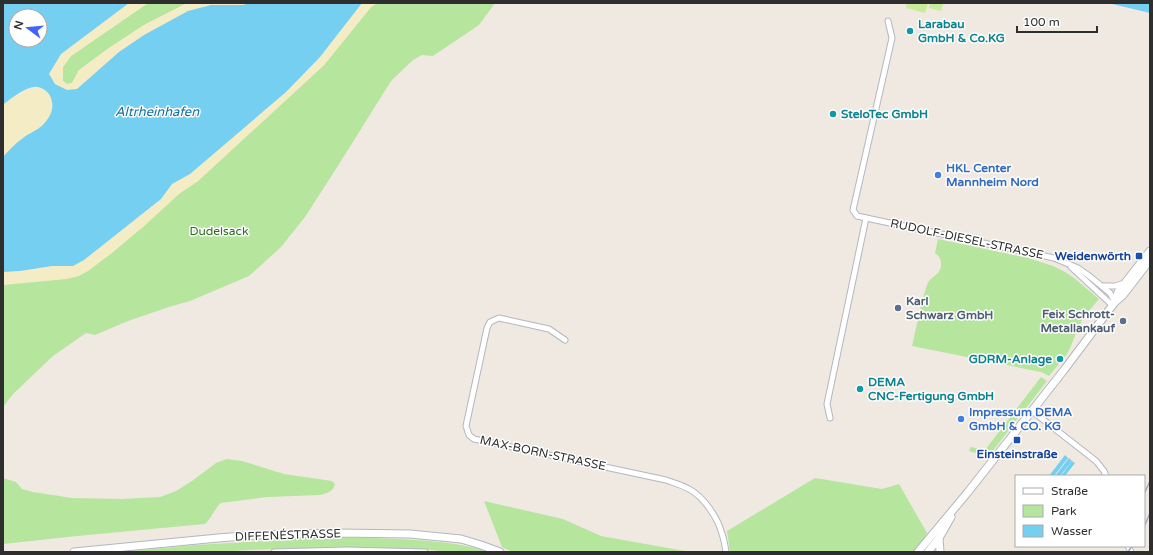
<svg xmlns="http://www.w3.org/2000/svg" width="1153" height="555" viewBox="0 0 1153 555" font-family="'Varela Round',sans-serif">
	<rect width="100%" height="100%" fill="#efe9e1"/>
	<!-- green -->
	<g fill="#b6e59e">
		<path d="M 148,3 L 187,3 L 144,25 L 109,48 L 79,70 L 72,83 L 67,84 L 63,81 L 63,67 L 71,56 Z"/>
		<path d="M 377,3 L 495,3 L 479,25 L 433,56 L 422,55 L 413,60 L 391,81 L 341,161 L 305,217 L 281,247 L 249,276 L 190,301 L 169,307 L 128,321 L 95,335 L 86,333 L 53,356 L 13,394 L 3,407 L 3,285 L 88,271 L 144,226 L 180,193 L 198,181 L 324,65 L 371,7 Z"/>
		<path d="M 938,239 L 1028,258 L 1053,266 L 1065,272 L 1074,278 L 1099,299 L 1083,318 L 1078,328 L 1071,346 L 1067,354 L 1049,376 L 1041,372 L 912,346 C 917,326 920,305 927,285 C 929,277 940,276 941,266 C 942,260 939,256 935,253 Z"/>
		<path d="M 1041,377 L 1047,381 L 988,457 L 969,451 L 971,447 L 985,450 Z"/>
		<path d="M 227,459 L 242,461 L 284,474 L 332,481 L 335,484 C 333,492 327,493 320,495 L 267,497 L 221,503 C 214,509 212,518 205,524 L 77,536 L 3,544 L 3,478 L 16,482 L 22,489 L 33,492 L 72,498 L 122,499 L 160,497 L 176,491 L 192,481 L 216,463 Z"/>
		<path d="M 815,478 L 882,489 L 899,484 L 927,533 L 924,540 L 914,552 L 730,552 L 727,531 Z"/>
		<path d="M 484,501 L 563,519 L 601,536 L 690,552 L 513,552 L 502,547 Z"/>
		<path d="M 333,537 C 365,538 397,538 429,541 C 449,543 469,545 487,552 L 446,552 L 434,550 L 349,547 L 248,550 L 217,552 L 121,552 L 195,545 Z"/>
	</g>
	<!-- sand -->
	<g fill="#f3ecc5">
		<path d="M 129,3 L 148,3 L 71,56 L 63,67 L 63,81 L 66,84 L 72,83 L 79,70 L 109,48 L 144,25 L 187,3 L 249,3 L 243,5 L 211,5 L 188,11 L 144,35 L 119,52 L 77,89 L 67,90 L 55,84 L 49,74 L 61,54 Z"/>
		<path d="M 362,3 L 377,3 L 371,7 L 324,65 L 198,181 L 180,193 L 144,226 L 112,253 L 88,271 L 79,276 L 67,279 L 3,285 L 3,272 L 20,271 L 52,266 L 60,266 L 84,260 L 161,199 L 172,184 L 190,174 L 286,92 L 320,57 Z"/>
		<path d="M 38,87 L 46,91 L 52,98 L 53,105 L 50,116 L 39,129 L 23,138 L 3,157 L 3,105 C 14,96 24,90 38,87 Z"/>
	</g>
	<!-- pitch -->
	<g fill="#c9ec9a">
		<path d="M 907,3 L 928,3 L 925,13 L 906,8 Z"/>
		<path d="M 930,3 L 943,4 L 941,11 L 929,8 Z"/>
	</g>
	<!-- water -->
	<g fill="#75cff0" fill-rule="evenodd">
		<path d="M 3,3 L 129,3 L 61,54 L 49,74 L 55,84 L 67,90 L 77,89 L 119,52 L 144,35 L 188,11 L 211,5 L 243,5 L 249,3 L 362,3 L 320,57 L 286,92 L 190,174 L 172,184 L 161,199 L 84,260 L 73,266 L 52,266 L 20,271 L 3,272 L 3,157 C 9,150 16,143 23,138 C 34,130 41,130 49,117 C 56,106 52,90 38,87 C 28,85 10,99 3,105 ZM 16,16 L 40,16 L 40,40 L 16,40 Z"/>
		<path d="M 1108,3 L 1150,3 L 1150,13 Z"/>
		<path d="M 1065,455 L 1068,458 L 1054,476 L 1049,476 Z"/>
		<path d="M 1069,458 L 1072,461 L 1060,476 L 1055,476 Z"/>
		<path d="M 1072,461 L 1075,463 L 1065,476 L 1061,476 Z"/>
	</g>
	<g fill="none" stroke-linecap="round" stroke-linejoin="round">
		<!-- street casing -->
		<g stroke="#b4b7c1" stroke-width="7">
			<g id="street">
				<path d="M 888,21 L 892,38 L 853,210 L 857,216 L 1054,258 L 1078,268 L 1088,275 L 1110,293 L 1115,302"/>
				<path d="M 1071,267 L 1112,305"/>
				<path d="M 1103,286 L 1115,286 L 1125,283"/>
				<path d="M 565,340 L 549,329 L 499,318 L 490,322 L 487,328 L 466,426 L 469,435 L 474,439 L 666,480 C 674,483 682,485 689,489 C 704,497 718,518 722,534 C 724,539 725,546 726,552"/>
				<path d="M 1032,411 L 1096,461 L 1104,471 L 1106,476"/>
				<path d="M 830,418 L 827,404 L 866,218"/>
				<path d="M 1128,546 L 1131,552"/>
				<path d="M 274,552 L 346,550 L 425,552"/>
			</g>
		</g>
		<!-- secondary casing -->
		<g stroke="#b4b7c1" stroke-width="9">
			<g id="secondary">
				<path d="M 1115,302 L 1118,292 L 1150,251"/>
				<path d="M 939,538 L 940,552"/>
				<path d="M 74,552 L 218,538 L 257,535 L 339,533 L 410,534 L 461,539 L 481,545 L 500,552"/>
				<path d="M 918,552 L 968,492 L 1064,370 L 1115,302 L 1123,295 L 1150,260"/>
				<path d="M 928,552 L 939,538 L 951,517"/>
			</g>
		</g>
		<!-- street -->
		<use href="#street" stroke="#fff" stroke-width="5"/>
		<!-- secondary -->
		<use href="#secondary" stroke="#fff" stroke-width="7"/>
		<!-- rail -->
		<g stroke="#a3a6b8" stroke-width="1.5">
			<path d="M 1144,494 L 1150,481"/>
			<path d="M 1144,527 L 1150,513"/>
			<path d="M 1128,552 L 1132,546"/>
		</g>
	</g>
	<!-- markers -->
	<g fill="#0f9aa8" stroke="#fff" stroke-width="1.5">
		<circle cx="910" cy="31" r="4"/>
		<circle cx="833" cy="114" r="4"/>
		<circle cx="1060" cy="359" r="4"/>
		<circle cx="860" cy="389" r="4"/>
	</g>
	<g fill="#3f7fe0" stroke="#fff" stroke-width="1.5">
		<circle cx="938" cy="175" r="4"/>
		<circle cx="961" cy="419" r="4"/>
	</g>
	<g fill="#1a4fb4" stroke="#fff" stroke-width="1.5">
		<rect x="1135" y="252" width="8" height="8" rx="2"/>
		<rect x="1013" y="436" width="8" height="8" rx="2"/>
	</g>
	<g fill="#5c6f8a" stroke="#fff" stroke-width="1.5">
		<circle cx="898" cy="308" r="4"/>
		<circle cx="1123" cy="321" r="4"/>
	</g>
	<g text-anchor="middle" stroke-width="3" stroke-linejoin="round" paint-order="stroke">
		<!-- culture labels -->
		<g font-size="12" font-weight="bold" fill="#0d838f" stroke="#fff" text-anchor="start">
			<text x="918" y="28">Larabau<tspan x="918" dy="14">GmbH &amp; Co.KG</tspan></text>
			<text x="841" y="118">SteloTec GmbH</text>
			<text x="1052" y="363" text-anchor="end">GDRM-Anlage</text>
			<text x="868" y="386">DEMA<tspan x="868" dy="14">CNC-Fertigung GmbH</tspan></text>
		</g>
		<!-- shop labels -->
		<g font-size="12" font-weight="bold" fill="#366cbe" stroke="#fff" text-anchor="start">
			<text x="946" y="172">HKL Center<tspan x="946" dy="14">Mannheim Nord</tspan></text>
			<text x="969" y="416">Impressum DEMA<tspan x="969" dy="14">GmbH &amp; CO. KG</tspan></text>
		</g>
		<!-- park labels -->
		<g font-size="12" fill="#2c6e1b" stroke="#fff">
			<text x="219" y="235">Dudelsack</text>
		</g>
		<!-- street labels -->
		<g font-size="12" fill="#2e2e2e" stroke="#fff">
			<text transform="translate(967 239) rotate(12)" y="4">RUDOLF-DIESEL-STRASSE</text>
			<text transform="translate(543 453) rotate(12)" y="4">MAX-BORN-STRASSE</text>
			<text transform="translate(288 535) rotate(-2)" y="4">DIFFENÉSTRASSE</text>
		</g>
		<!-- transit labels -->
		<g font-size="12" font-weight="bold" fill="#164399" stroke="#fff" text-anchor="end">
			<text x="1131" y="260">Weidenwörth</text>
			<text x="1017" y="458" text-anchor="middle">Einsteinstraße</text>
		</g>
		<!-- service labels -->
		<g font-size="12" font-weight="bold" fill="#4e5e75" stroke="#fff" text-anchor="start">
			<text x="906" y="305">Karl<tspan x="906" dy="14">Schwarz GmbH</tspan></text>
			<text x="1115" y="318" text-anchor="end">Feix Schrott-<tspan x="1115" dy="14">Metallankauf</tspan></text>
		</g>
		<!-- water labels -->
		<g font-size="13" font-style="italic" fill="#0d6fa3" stroke="#fff">
			<text x="157" y="116">Altrheinhafen</text>
		</g>
	</g>
	<!-- border -->
	<rect width="1153" height="555" fill="none" stroke="#2e2e2e" stroke-width="8"/>
	<!-- legend -->
	<rect x="1015" y="475" width="130" height="72" fill="#ffffff" stroke="#ababab"/>
	<rect x="1023" y="488" width="20" height="6" fill="#ffffff" stroke="#ababab"/>
	<text x="1051" y="495" font-size="12" fill="#2e2e2e">Straße</text>
	<rect x="1023" y="505" width="20" height="12" fill="#b6e59e" stroke="#ababab"/>
	<text x="1051" y="515" font-size="12" fill="#2e2e2e">Park</text>
	<rect x="1023" y="525" width="20" height="12" fill="#75cff0" stroke="#ababab"/>
	<text x="1051" y="535" font-size="12" fill="#2e2e2e">Wasser</text>
	<!-- north arrow -->
	<g transform="translate(28 28) rotate(286)"><circle r="19" fill="#ffffff" stroke="#ababab"/>
	<path d="M0-3L7 15L0 10L-7 15Z" fill="#4264fb"/>
	<text y="-6" font-size="11" font-weight="bold" text-anchor="middle" fill="#2e2e2e">N</text>
	</g>
	<!-- scale -->
	<path d="M1017 26v6h80v-6" fill="none" stroke="#2e2e2e" stroke-width="2"/>
	<text x="1023" y="26" font-size="12" fill="#2e2e2e" stroke="#ffffff" stroke-width="3" paint-order="stroke">100 m</text>
</svg>
